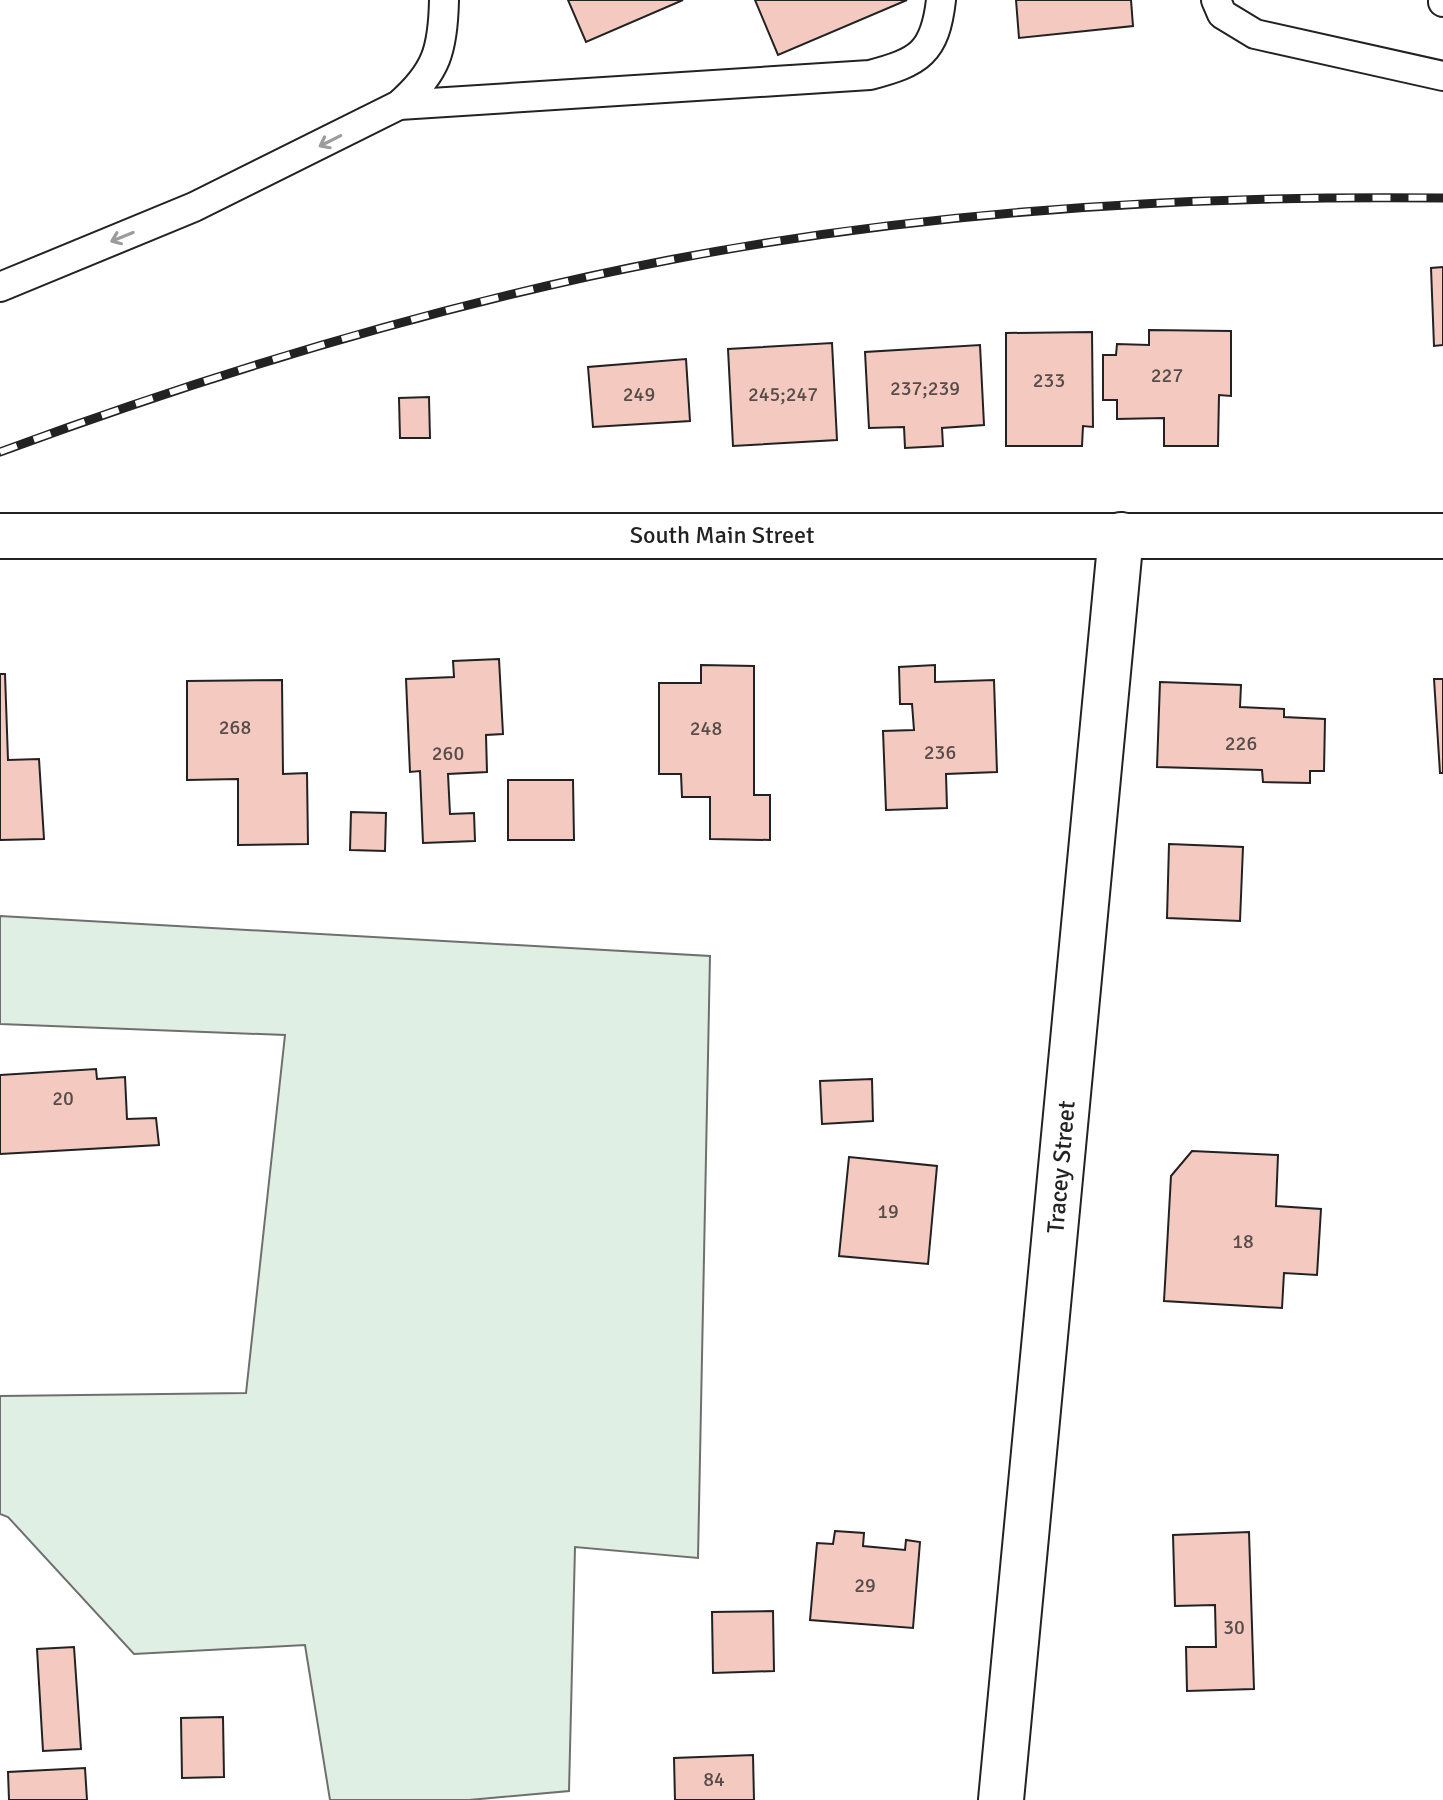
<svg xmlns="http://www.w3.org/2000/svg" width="1443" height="1800" viewBox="0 0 1443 1800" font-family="Signika,sans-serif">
	<rect width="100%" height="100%" fill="#fff"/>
	<!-- green -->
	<path fill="#e0efe3" stroke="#6f6f6f" stroke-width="2" d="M 0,916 L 710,956 L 698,1558 L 575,1547 L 569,1791 L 469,1800 L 330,1800 L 305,1645 L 134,1654 L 8,1517 L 0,1514 L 0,1396 L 246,1393 L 285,1035 L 0,1024 Z"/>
	<!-- building -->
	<g fill="#f3c9c0" stroke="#222" stroke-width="2">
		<path d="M 568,0 L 683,0 L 586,42 Z"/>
		<path d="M 755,0 L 907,0 L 778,55 Z"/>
		<path d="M 1016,0 L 1131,0 L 1133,26 L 1019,38 Z"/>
		<path d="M 1443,267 L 1443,345 L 1434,346 L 1431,268 Z"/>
		<path d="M 1149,330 L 1231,331 L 1231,396 L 1219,395 L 1218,446 L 1164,446 L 1164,418 L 1117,419 L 1117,400 L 1103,400 L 1103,355 L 1116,355 L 1117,344 L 1149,345 Z"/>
		<path d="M 1092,332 L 1093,427 L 1083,426 L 1082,446 L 1006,446 L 1006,333 Z"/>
		<path d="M 832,343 L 837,440 L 733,446 L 728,349 Z"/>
		<path d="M 980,345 L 984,425 L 942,428 L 943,446 L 905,448 L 904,427 L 869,428 L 865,352 Z"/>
		<path d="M 686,359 L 690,421 L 593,427 L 588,367 Z"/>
		<path d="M 429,397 L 430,438 L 400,438 L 399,398 Z"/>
		<path d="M 499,659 L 503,734 L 486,735 L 487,772 L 448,774 L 450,814 L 474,813 L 475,841 L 423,843 L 420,771 L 410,772 L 406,679 L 454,677 L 453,661 Z"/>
		<path d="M 701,665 L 754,666 L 754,795 L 770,795 L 770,840 L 710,839 L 710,797 L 682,797 L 681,774 L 659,774 L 659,683 L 701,683 Z"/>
		<path d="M 935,665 L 935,682 L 994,680 L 997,772 L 946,774 L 947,808 L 886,810 L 883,731 L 914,730 L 912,704 L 900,704 L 899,667 Z"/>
		<path d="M 0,674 L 5,674 L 8,760 L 39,759 L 44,839 L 0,840 Z"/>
		<path d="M 1434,679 L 1443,679 L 1443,773 L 1440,773 Z"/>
		<path d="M 282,680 L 283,774 L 307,773 L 308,844 L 238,845 L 238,779 L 187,780 L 187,681 Z"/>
		<path d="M 1160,682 L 1241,685 L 1240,707 L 1284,709 L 1284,717 L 1325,719 L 1324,771 L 1310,771 L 1310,783 L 1263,782 L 1262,770 L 1157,767 Z"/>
		<path d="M 508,780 L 573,780 L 574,840 L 508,840 Z"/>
		<path d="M 351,812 L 386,813 L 385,851 L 350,850 Z"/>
		<path d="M 1169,844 L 1243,847 L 1240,921 L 1167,918 Z"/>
		<path d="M 96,1069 L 97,1079 L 125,1077 L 127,1119 L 156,1118 L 159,1145 L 0,1154 L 0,1075 Z"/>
		<path d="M 872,1079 L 873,1121 L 822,1124 L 820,1081 Z"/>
		<path d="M 1192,1151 L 1278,1155 L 1276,1206 L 1321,1209 L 1317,1275 L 1284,1273 L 1282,1308 L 1164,1301 L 1171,1176 Z"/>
		<path d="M 849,1157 L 937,1166 L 928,1264 L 839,1256 Z"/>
		<path d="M 835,1531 L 864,1533 L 863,1546 L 905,1550 L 906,1540 L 920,1542 L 913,1628 L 810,1620 L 817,1543 L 833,1544 Z"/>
		<path d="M 1249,1532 L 1254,1689 L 1187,1691 L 1186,1647 L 1216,1647 L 1215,1605 L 1175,1606 L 1173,1535 Z"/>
		<path d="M 773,1611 L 774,1671 L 713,1673 L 712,1612 Z"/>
		<path d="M 74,1647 L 81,1749 L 43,1751 L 37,1649 Z"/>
		<path d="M 223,1717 L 224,1777 L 182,1778 L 181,1718 Z"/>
		<path d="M 753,1755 L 754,1800 L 675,1800 L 674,1758 Z"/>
		<path d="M 85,1768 L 87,1800 L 9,1800 L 8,1772 Z"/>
	</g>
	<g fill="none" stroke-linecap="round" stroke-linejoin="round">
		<!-- lane casing -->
		<g stroke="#222" stroke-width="32">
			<g id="lane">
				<path d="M 1216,0 L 1222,14 L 1255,34 L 1443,76"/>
				<path d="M 1443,0 L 1443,2"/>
				<path d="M 399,105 L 870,75 C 919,62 935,53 941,0"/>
				<path d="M 0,287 L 194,207 L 399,105 C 437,72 443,49 444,0"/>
			</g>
		</g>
		<!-- street casing -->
		<g stroke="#222" stroke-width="48">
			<g id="street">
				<path d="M 0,536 L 1443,536"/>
				<path d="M 1001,1800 L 1121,535"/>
			</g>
		</g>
		<!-- lane -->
		<use href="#lane" stroke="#fff" stroke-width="28"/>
		<!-- street -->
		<use href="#street" stroke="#fff" stroke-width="44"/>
		<!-- rail casing -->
		<g stroke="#222" stroke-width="9">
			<path id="rail" d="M 0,452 C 217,372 441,304 669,260 C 922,211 1185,195 1443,198"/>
		</g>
		<!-- rail -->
		<use href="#rail" stroke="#fff" stroke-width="6" stroke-dasharray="18" stroke-linecap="butt"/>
	</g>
	<!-- one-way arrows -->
	<defs><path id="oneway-shaft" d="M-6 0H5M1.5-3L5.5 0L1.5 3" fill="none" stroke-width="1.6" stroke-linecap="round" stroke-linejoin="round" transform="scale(2)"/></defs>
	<g stroke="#9c9c9c">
		<use href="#oneway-shaft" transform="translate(330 141) rotate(153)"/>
		<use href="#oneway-shaft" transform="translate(122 237) rotate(158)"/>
	</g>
	<g text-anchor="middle" stroke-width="6" stroke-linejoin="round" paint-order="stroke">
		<!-- number labels -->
		<g font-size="20" fill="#564c4a">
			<text x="1167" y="382">227</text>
			<text x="1049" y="387">233</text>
			<text x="925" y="395">237;239</text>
			<text x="639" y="401">249</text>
			<text x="783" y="401">245;247</text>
			<text x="235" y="734">268</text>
			<text x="706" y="735">248</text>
			<text x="1241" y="750">226</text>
			<text x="940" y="759">236</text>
			<text x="448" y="760">260</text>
			<text x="63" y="1105">20</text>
			<text x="888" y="1218">19</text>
			<text x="1243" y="1248">18</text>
			<text x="865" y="1592">29</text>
			<text x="1234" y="1634">30</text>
			<text x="714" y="1786">84</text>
		</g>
		<!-- street labels -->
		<g font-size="24" fill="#222" stroke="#fff">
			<text x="722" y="543">South Main Street</text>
			<text transform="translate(1061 1167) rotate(-85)" y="8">Tracey Street</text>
		</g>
	</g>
</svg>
